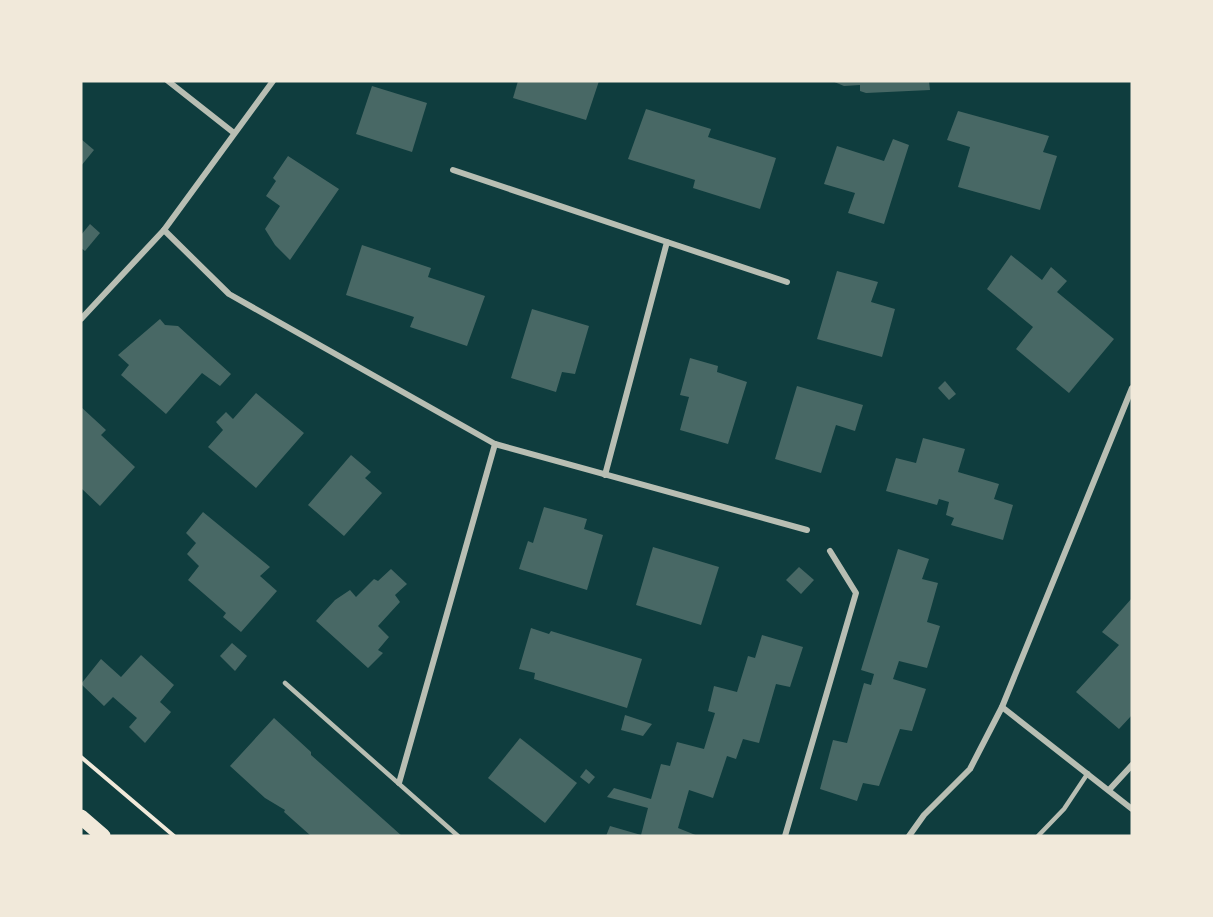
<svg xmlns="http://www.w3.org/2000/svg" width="1213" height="917" viewBox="0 0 1213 917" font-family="Arial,sans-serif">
	<rect width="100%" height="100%" fill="#0f3d3e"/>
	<!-- building -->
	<g fill="#486865">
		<path d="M 518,81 L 599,81 L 586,120 L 513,98 Z"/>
		<path d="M 832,81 L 929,81 L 930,90 L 866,93 L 860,91 L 860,85 L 844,86 Z"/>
		<path d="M 372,86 L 427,103 L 412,152 L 356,134 Z"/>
		<path d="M 646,109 L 711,129 L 708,137 L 776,158 L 760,209 L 693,188 L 695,180 L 628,159 Z"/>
		<path d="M 958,111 L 1049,136 L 1043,152 L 1057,156 L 1040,210 L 958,187 L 970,147 L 947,140 Z"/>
		<path d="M 81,139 L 94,150 L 81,166 Z"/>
		<path d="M 893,139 L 909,145 L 884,224 L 848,213 L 855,193 L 824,184 L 837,146 L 884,161 Z"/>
		<path d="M 288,156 L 339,189 L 290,260 L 275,245 L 265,229 L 280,206 L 266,196 L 276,181 L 273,178 Z"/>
		<path d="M 90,224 L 100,233 L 85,251 L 81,248 L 81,235 Z"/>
		<path d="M 362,245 L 431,268 L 428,277 L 485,296 L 467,346 L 410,327 L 414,317 L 346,295 Z"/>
		<path d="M 1011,255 L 1042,280 L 1051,267 L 1067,281 L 1057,292 L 1114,339 L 1069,393 L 1016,349 L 1033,327 L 987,289 Z"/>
		<path d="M 837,271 L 878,282 L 871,302 L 895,309 L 882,357 L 817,339 Z"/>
		<path d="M 532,309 L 589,326 L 575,374 L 562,372 L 556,392 L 511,378 Z"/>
		<path d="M 160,319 L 165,325 L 178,326 L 231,374 L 220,386 L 202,373 L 166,414 L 121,375 L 129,365 L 118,355 Z"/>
		<path d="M 690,358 L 718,366 L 717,372 L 747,382 L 728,444 L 680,430 L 689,397 L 680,395 Z"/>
		<path d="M 945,381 L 956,394 L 949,400 L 938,388 Z"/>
		<path d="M 797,386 L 863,405 L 855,431 L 836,425 L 821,473 L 775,459 Z"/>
		<path d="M 256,393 L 304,433 L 256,488 L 208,447 L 223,430 L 216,422 L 226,412 L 233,419 Z"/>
		<path d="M 81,407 L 106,430 L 101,435 L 135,467 L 100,506 L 81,488 Z"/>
		<path d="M 923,438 L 965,449 L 958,472 L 999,484 L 994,499 L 1013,505 L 1003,540 L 951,525 L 954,518 L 946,515 L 949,502 L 939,499 L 937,505 L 886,491 L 896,458 L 916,463 Z"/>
		<path d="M 351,455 L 371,472 L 365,478 L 382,493 L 344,536 L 308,505 Z"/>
		<path d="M 544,507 L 587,519 L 584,529 L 603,535 L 587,590 L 519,569 L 528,541 L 533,543 Z"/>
		<path d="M 203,512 L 270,567 L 260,576 L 277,591 L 241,632 L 223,617 L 226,613 L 188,580 L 199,566 L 187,554 L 196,543 L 186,533 Z"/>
		<path d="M 653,547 L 719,567 L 701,625 L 636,605 Z"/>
		<path d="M 898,549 L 929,559 L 922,579 L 938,583 L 927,622 L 940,626 L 927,668 L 899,661 L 893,679 L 926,689 L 912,731 L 900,729 L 879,786 L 863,783 L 857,801 L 820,789 L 833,740 L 847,743 L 864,683 L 871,685 L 874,674 L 861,670 Z"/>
		<path d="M 799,567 L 814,580 L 801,594 L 786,580 Z"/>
		<path d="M 391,569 L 407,584 L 395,595 L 400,602 L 378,626 L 389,637 L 378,650 L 383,653 L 368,668 L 316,621 L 335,600 L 350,590 L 356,597 L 374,579 L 378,581 Z"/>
		<path d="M 1132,598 L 1132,715 L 1119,729 L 1076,692 L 1119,645 L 1102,632 Z"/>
		<path d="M 531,628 L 549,634 L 551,631 L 642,659 L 627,708 L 534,679 L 535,673 L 519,669 Z"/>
		<path d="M 762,635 L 803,647 L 790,687 L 776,684 L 759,743 L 743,739 L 736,759 L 727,756 L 713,798 L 689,790 L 678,828 L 698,836 L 606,836 L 610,826 L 641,835 L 648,808 L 607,797 L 614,788 L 651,799 L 661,764 L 670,766 L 677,742 L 704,749 L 715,713 L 708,711 L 714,686 L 737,692 L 748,656 L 755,658 Z"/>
		<path d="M 232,643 L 247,656 L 235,671 L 220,656 Z"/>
		<path d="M 141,655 L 174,685 L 160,702 L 171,712 L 145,743 L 129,727 L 137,718 L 113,697 L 104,706 L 81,684 L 101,659 L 121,677 Z"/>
		<path d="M 625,715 L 652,724 L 643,736 L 621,730 Z"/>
		<path d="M 274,718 L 311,752 L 311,755 L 402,836 L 311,836 L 284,812 L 285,810 L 265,798 L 230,766 Z"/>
		<path d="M 520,738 L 577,783 L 545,823 L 488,778 Z"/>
		<path d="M 586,769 L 595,777 L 589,784 L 580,777 Z"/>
	</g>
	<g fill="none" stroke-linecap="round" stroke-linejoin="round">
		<!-- path -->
		<path stroke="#f1e9da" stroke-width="4" d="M 81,757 L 174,836"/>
		<!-- service -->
		<g stroke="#b8beb3" stroke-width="4.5">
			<path d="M 285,683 L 458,836"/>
			<path d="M 1038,836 L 1064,809 L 1088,773"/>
		</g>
		<!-- minor -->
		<g stroke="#b8beb3" stroke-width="6">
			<path d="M 168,81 L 234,133"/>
			<path d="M 453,170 L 667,242 L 605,475"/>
			<path d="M 164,230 L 229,294 L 495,444 L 807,530"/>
			<path d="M 667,242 L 787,282"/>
			<path d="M 81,319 L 164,230 L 273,81"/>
			<path d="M 1002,707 L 1132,809"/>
			<path d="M 399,783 L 495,444"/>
			<path d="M 1109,790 L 1132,765"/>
			<path d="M 785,836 L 856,593 L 830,551"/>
			<path d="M 909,836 L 924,815 L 970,769 L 1002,707 L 1132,388"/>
		</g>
		<!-- primary -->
		<path stroke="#f1e9da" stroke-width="15" d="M 81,817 L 103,836"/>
	</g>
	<!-- border -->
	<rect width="1213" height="917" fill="none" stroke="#f1e9da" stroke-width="165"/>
</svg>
